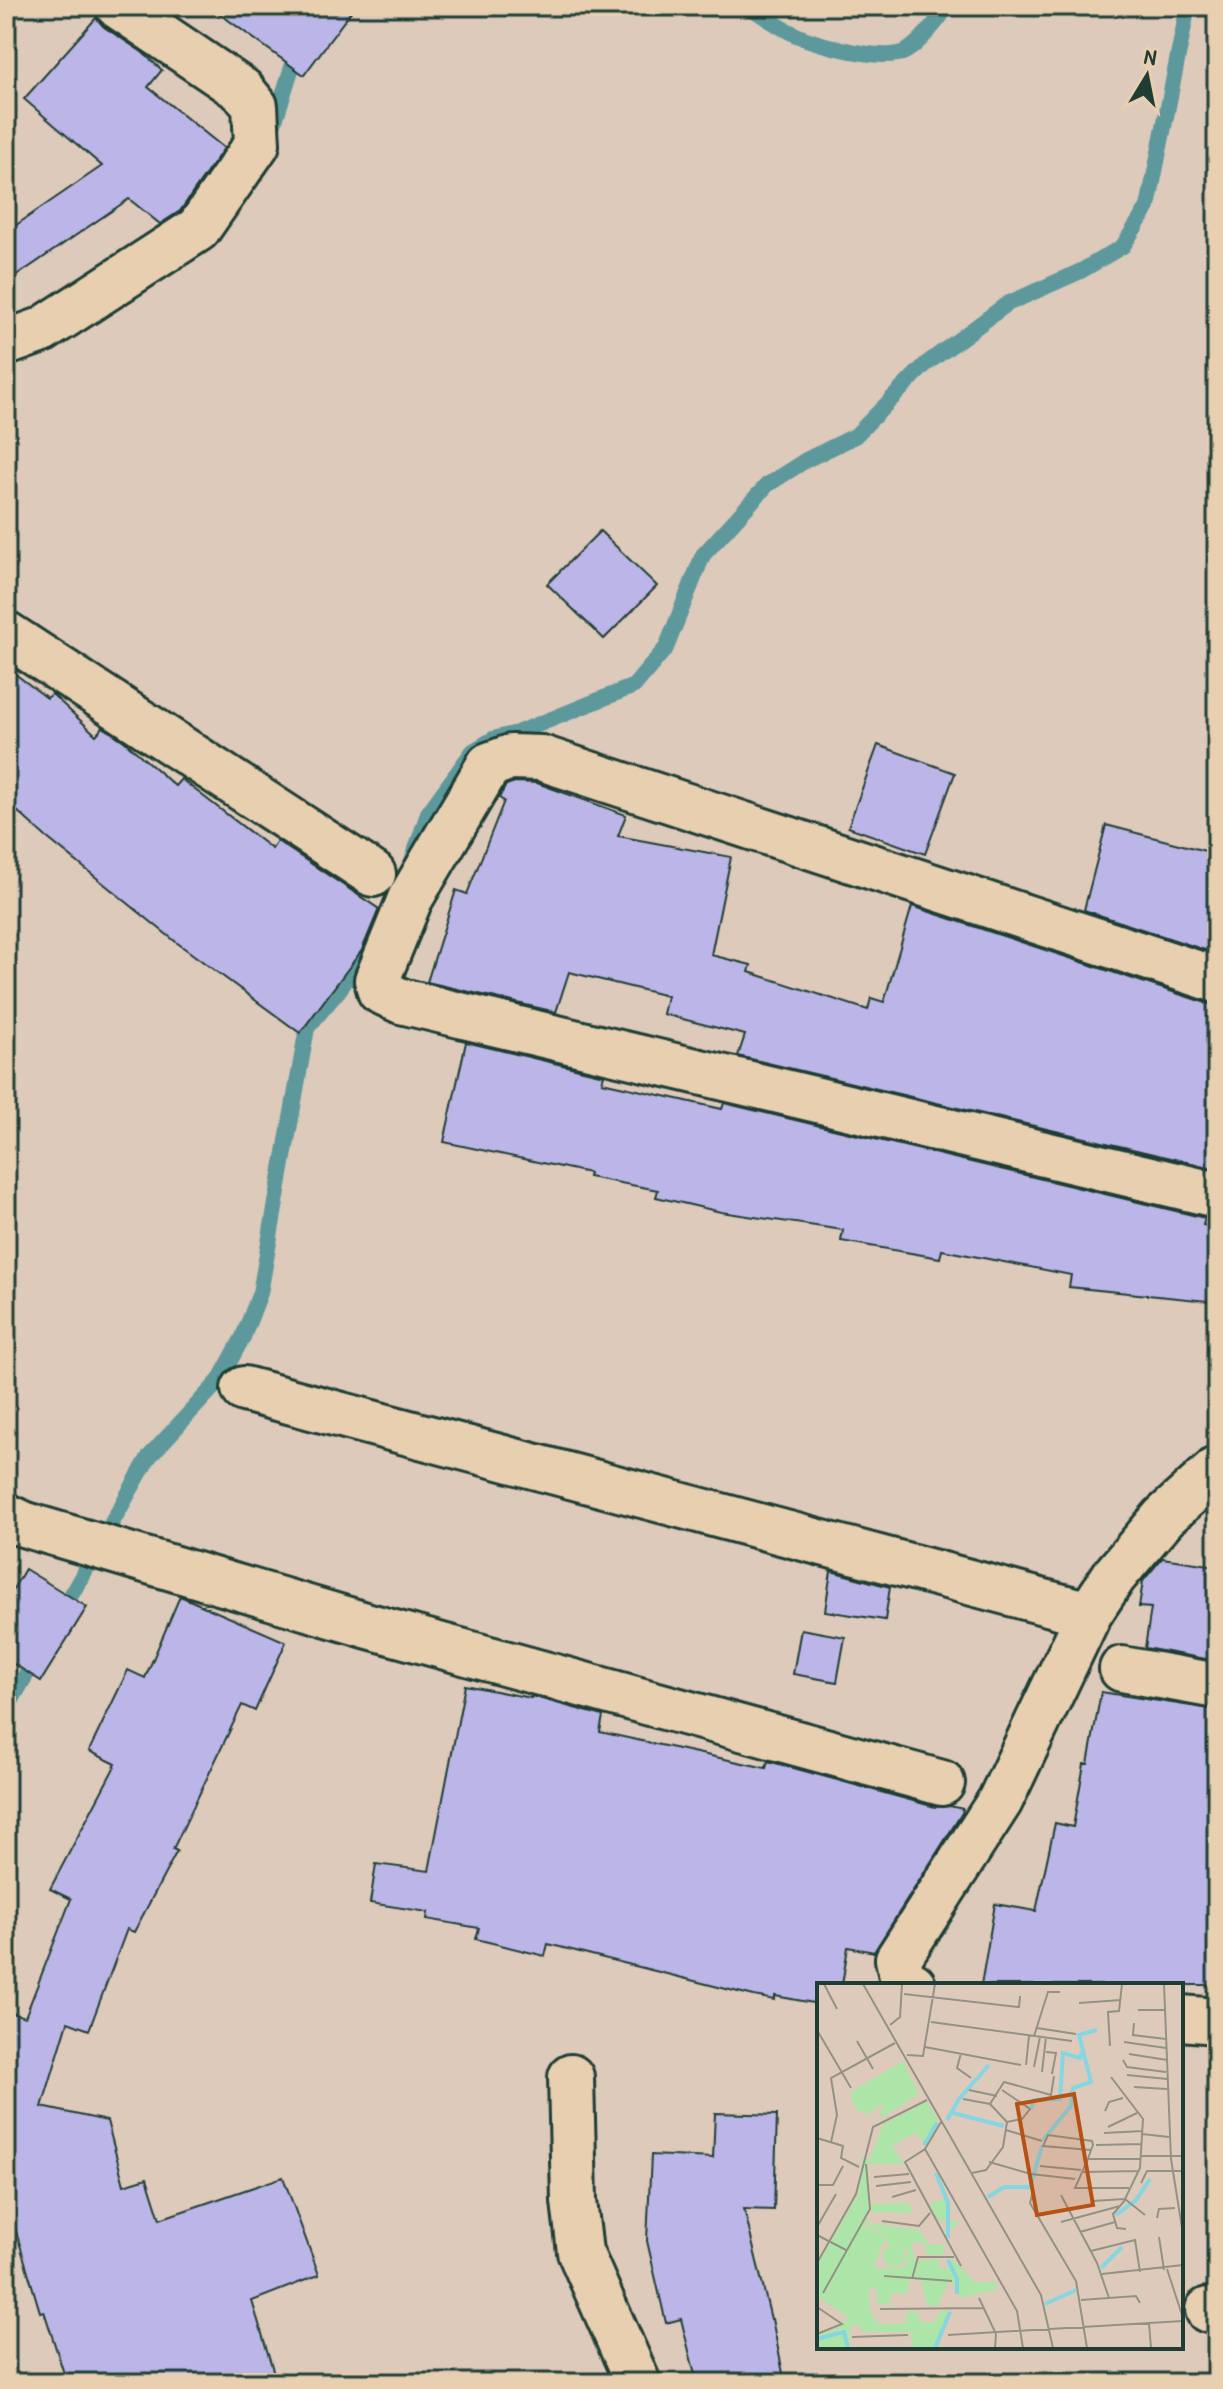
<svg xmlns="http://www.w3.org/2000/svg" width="1223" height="2389" viewBox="0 0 1223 2389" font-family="'Patrick Hand',sans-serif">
	<rect width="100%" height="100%" fill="#decabb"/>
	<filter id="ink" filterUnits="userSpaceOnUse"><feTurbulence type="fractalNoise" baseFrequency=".0125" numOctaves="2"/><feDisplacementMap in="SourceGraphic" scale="16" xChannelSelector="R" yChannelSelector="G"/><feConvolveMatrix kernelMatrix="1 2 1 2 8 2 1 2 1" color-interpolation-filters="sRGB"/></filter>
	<g filter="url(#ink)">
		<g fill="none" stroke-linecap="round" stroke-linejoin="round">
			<!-- stream -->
			<g stroke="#5d999c" stroke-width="16">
				<path d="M 748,6 C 764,16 779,27 796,35 C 819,45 883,62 905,52 C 918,45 940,19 947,6"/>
				<path d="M 271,133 L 298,48"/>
				<path d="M 412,861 L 428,813 L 473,751 L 493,739 L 517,733 L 634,686 L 666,648 L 703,555 L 767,485 L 806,460 L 855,436 L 926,364 L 1007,304 L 1081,271 L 1123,246 L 1148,207 L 1188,6"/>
				<path d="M 61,1613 L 149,1457 L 219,1381 L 243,1337 L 260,1293 L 307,1028 L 339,990 L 378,932"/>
				<path d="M 6,1710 L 38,1654"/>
			</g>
		</g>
		<!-- building -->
		<g fill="#bcb6e8" stroke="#1f3d34" stroke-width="2">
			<path d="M 209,6 L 355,6 L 304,75 Z"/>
			<path d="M 96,18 L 104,27 L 142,52 L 162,70 L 148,87 L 224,148 L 180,211 L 160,224 L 129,199 L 6,283 L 6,232 L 102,166 L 24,99 Z"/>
			<path d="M 600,531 L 657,586 L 604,639 L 547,584 Z"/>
			<path d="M 6,667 L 47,698 L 52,694 L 96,735 L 103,727 L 124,741 L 175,786 L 181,779 L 272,849 L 277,841 L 379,909 L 362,950 L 300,1033 L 176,942 L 46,837 L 6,801 Z"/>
			<path d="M 878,745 L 955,773 L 925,854 L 848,827 Z"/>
			<path d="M 515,782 L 537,783 L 626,815 L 618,836 L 731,857 L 711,955 L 751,965 L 749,972 L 868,1010 L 871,998 L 884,1002 L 912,906 L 1209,1004 L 1217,1004 L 1217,1169 L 738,1056 L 745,1035 L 663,1014 L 667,996 L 569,972 L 556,1012 L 427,982 L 456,890 L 467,894 L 504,801 L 499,798 L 506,785 Z"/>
			<path d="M 1106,825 L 1217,854 L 1217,954 L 1084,910 Z"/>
			<path d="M 466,1042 L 604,1075 L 602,1082 L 722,1109 L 724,1103 L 1205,1218 L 1203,1225 L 1217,1228 L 1217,1302 L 1069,1287 L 1071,1275 L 942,1250 L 940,1258 L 841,1241 L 843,1230 L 721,1212 L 656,1197 L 658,1190 L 588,1177 L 589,1173 L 444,1142 Z"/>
			<path d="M 1162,1558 L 1217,1566 L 1217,1661 L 1145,1648 L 1151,1608 L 1139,1607 L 1143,1581 Z"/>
			<path d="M 25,1569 L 87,1607 L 41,1681 L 6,1659 L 6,1601 Z"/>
			<path d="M 831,1571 L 890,1587 L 885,1620 L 825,1611 Z"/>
			<path d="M 180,1596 L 286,1642 L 255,1711 L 242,1705 L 173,1849 L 177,1851 L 134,1932 L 127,1929 L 89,2030 L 68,2022 L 42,2107 L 107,2121 L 124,2185 L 147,2178 L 160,2219 L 283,2177 L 319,2275 L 252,2301 L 277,2383 L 67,2383 L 44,2311 L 40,2312 L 6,2198 L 6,2011 L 25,2017 L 71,1899 L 50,1889 L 116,1764 L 89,1751 L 128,1670 L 145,1678 Z"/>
			<path d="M 801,1629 L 845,1637 L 837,1682 L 793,1674 Z"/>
			<path d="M 465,1685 L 531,1698 L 531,1696 L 603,1716 L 600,1732 L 766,1768 L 768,1761 L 935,1807 L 950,1806 L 963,1809 L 962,1813 L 874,1952 L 848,1947 L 842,1985 L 819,1985 L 819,2004 L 775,1996 L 775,2000 L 754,1996 L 548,1944 L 545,1956 L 476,1939 L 479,1928 L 427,1919 L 428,1912 L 370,1903 L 376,1864 L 429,1871 Z"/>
			<path d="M 1101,1692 L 1217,1710 L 1217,1837 L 1207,1899 L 1217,1901 L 1217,1985 L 981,1985 L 995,1904 L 1036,1911 L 1055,1823 L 1073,1827 L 1084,1764 L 1088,1764 Z"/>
			<path d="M 715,2113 L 777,2115 L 774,2210 L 744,2209 L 771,2319 L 772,2319 L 785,2383 L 697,2383 L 681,2319 L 666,2323 L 647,2241 L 651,2155 L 713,2158 Z"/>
		</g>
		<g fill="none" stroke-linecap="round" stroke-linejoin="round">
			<!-- street casing -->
			<g stroke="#1f3d34" stroke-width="50">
				<g id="street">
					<path d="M 6,343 L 42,330 L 198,229 L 257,144 L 255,106 L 242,90 L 118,6"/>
					<path d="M 6,634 L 373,874"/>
					<path d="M 1217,980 L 541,758 L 511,757 L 489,765 L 410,899 L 377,980 L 380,991 L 401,1001 L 1217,1195"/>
					<path d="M 244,1389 L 1089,1614"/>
					<path d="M 6,1516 L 23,1524 L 369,1626 L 942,1783"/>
					<path d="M 1122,1669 L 1217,1686"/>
					<path d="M 913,1985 L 903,1981 L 898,1959 L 1000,1801 L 1089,1614 L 1114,1576 L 1164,1517 L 1217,1469"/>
					<path d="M 1181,2018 L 1217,2021"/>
					<path d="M 571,2077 L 574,2201 L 580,2252 L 638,2383"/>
					<path d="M 1208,2310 L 1217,2310"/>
				</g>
			</g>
			<!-- street -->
			<use href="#street" stroke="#e7cfb0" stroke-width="44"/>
		</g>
	</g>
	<!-- overview -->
	<g transform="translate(817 1983)">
		<rect width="366" height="366" fill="#decabb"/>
		<path d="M 86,78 L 102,111 L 63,136 L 66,120 L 52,131 L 39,127 L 33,112 L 37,107 ZM 110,119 L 121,137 L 107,158 L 98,150 L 75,163 L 87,181 L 51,181 L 66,141 ZM 46,173 L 51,175 L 52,223 L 46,241 L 68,254 L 57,285 L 87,285 L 91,267 L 69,260 L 68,252 L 48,240 L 50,234 L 52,240 L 102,247 L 112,261 L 128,262 L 126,272 L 110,272 L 108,260 L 94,259 L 98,278 L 122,276 L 123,285 L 130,286 L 131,276 L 137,277 L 158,299 L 181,299 L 178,307 L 144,315 L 133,297 L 120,323 L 110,322 L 104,297 L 92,297 L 91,310 L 75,310 L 71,322 L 60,321 L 60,307 L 52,304 L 53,328 L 60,340 L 88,341 L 90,328 L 100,329 L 104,339 L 118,339 L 123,328 L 133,328 L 117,365 L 96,365 L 93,349 L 47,349 L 40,341 L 33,345 L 32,365 L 0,365 L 0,352 L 23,344 L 31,334 L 0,314 L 0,283 L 41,211 ZM 128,215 L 132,238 L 144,239 L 134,246 L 129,237 L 122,238 L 112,221 ZM 91,220 L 96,227 L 91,230 L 53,229 L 55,221 ZM66 273a11 11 0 1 1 22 0a11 11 0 1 1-22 0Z" fill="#ade5a9"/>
		<path fill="none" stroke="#86d6e2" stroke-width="4" d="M 214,126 L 217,117 L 243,116 L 246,70 L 263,75 L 265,69M 136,130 L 187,143M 130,137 L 142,116 L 172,82M 226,157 L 254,123 L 256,105 L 274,99 L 262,52 L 280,47M 107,162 L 120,140M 119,190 L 131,220 L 131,255M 171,214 L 187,204 L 213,204 L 225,163M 299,232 L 319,217 L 333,196M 131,277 L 140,296 L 140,311M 284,285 L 305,264M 228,321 L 259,307M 0,356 L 27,349 L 31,365M 118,365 L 133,329"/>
		<path fill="none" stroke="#929285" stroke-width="2" d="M 7,1 L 20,26M 46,1 L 224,312 L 236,365M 347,1 L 354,176 L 366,251M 87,11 L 202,24 L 203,13M 262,20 L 304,17M 321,27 L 349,27M 114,39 L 255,58M 317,40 L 316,52 L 349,56M 73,42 L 83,34 L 85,1M 220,45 L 259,51M 0,47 L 34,105M 217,53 L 231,9 L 243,9M 40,58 L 56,86M 307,59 L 349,65M 293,63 L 291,29 L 302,28 L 305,1M 108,64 L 204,82M 229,69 L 239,70 L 235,91M 144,70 L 140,85 L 154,95M 312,71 L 350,77M 90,72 L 106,73 L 118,1M 306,77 L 310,84 L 349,89M 209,82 L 212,53M 217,84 L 223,54M 225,89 L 229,54M 310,92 L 350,96M 294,94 L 326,136 L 323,185 L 308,216M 317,104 L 350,106M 152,107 L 180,113M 185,107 L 213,126 L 205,136 L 190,139M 146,116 L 173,121 L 190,139M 173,121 L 187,99 L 234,112 L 237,93M 288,128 L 292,119 L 306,115M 124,139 L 108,166 L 88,179 L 144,283M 291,144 L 320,130M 189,147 L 225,158M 287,150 L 326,148M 325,151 L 352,154M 0,155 L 26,163 L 24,175 L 42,184M 14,159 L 20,132 L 14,95 L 78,60M 279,162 L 325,161M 108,166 L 200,328 L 206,365M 274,167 L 226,163 L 231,152 L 275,158 L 276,162 L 274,167 L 271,176 L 258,205 L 312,205M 324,173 L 366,173M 271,176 L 323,176M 172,179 L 214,191 L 258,196M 223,183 L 264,187M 266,189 L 321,188M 155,190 L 169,187 L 186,164 L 190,139M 57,194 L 92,191M 324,200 L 330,188 L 366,188M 2,202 L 16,202 L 26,183M 59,203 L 94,199M 216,208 L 213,220 L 259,298 L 270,365M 244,212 L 280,280 L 292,315M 75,214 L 99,207M 275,218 L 308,216 L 328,232M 340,235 L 342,226 L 358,225M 65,238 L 102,243 L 113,230M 244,239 L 303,223M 0,244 L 19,211M 309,246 L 300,245 L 296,231 L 309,216M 263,249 L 298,239M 0,252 L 29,267M 342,254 L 347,287M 274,268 L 318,257 L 323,289M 0,280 L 39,211 L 56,144 L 110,117M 350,286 L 366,335M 285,291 L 366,282M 67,293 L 135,298M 95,296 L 101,274 L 137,274M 6,310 L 53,226 L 49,181M 162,315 L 179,351 L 178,365M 264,317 L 319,313 L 323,320M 0,324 L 25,341 L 0,351M 63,326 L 167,325M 332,340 L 334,365M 131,352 L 366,338M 35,354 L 91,352"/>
		<path fill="#b65216" fill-opacity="0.15" stroke="#b65216" stroke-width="4" d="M 257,111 L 276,222 L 220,232 L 200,121 Z"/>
		<rect width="366" height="366" fill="none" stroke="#1f3d34" stroke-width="4"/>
	</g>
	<!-- margin -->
	<rect width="1223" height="2389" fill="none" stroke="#e7cfb0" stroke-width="32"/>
	<rect x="16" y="16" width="1191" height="2357" fill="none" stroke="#1f3d34" stroke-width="3" filter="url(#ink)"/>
	<!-- north arrow -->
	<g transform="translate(1147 76) rotate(10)" stroke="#e7cfb0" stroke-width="6" paint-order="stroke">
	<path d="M0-6L14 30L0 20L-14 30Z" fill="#1f3d34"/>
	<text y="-12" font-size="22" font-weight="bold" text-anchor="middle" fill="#1f3d34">N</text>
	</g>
</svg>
